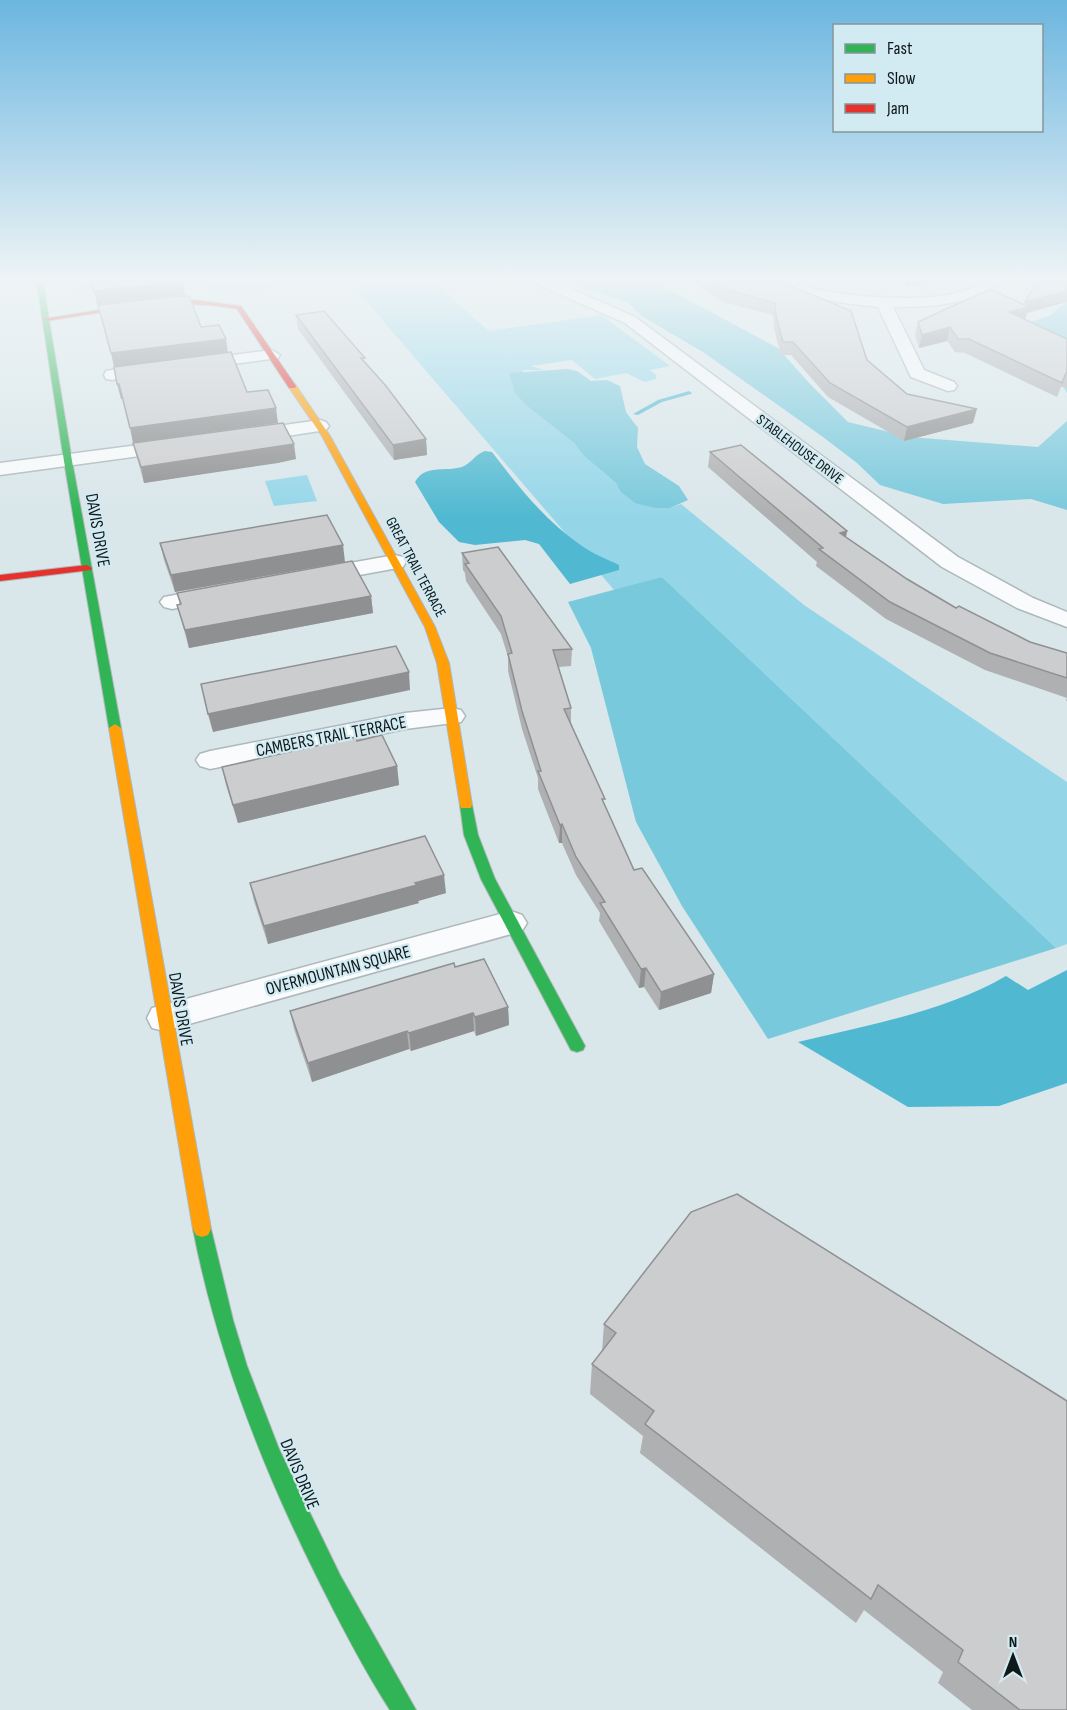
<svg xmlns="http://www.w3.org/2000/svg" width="1067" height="1710" viewBox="0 0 1067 1710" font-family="'Sofia Sans Condensed',sans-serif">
	<rect width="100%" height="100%" fill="#d9e6ea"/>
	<!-- green -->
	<g fill="#94d6e8">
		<path d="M 75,277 L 428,277 L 489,331 L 601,315 L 670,366 L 650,370 L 656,375 L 656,379 L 645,382 L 626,373 L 595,379 L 572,360 L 531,366 L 544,370 L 523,370 L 528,407 L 574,443 L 584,456 L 616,483 L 620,491 L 655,508 L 670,508 L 681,504 L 804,605 L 1067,782 L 1067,944 L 1056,948 L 662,577 L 615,591 L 349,281 L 223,292 L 185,281 L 78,291 Z"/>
		<path d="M 307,475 L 317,501 L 274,506 L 265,481 Z"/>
	</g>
	<!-- forest -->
	<g fill="#79c9dc">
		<path d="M 651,277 L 668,289 L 778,348 L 809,383 L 848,422 L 910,437 L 1038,447 L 1067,421 L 1067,510 L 1031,499 L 943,504 L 880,485 L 857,463 L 823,437 L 703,352 L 643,317 L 627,302 L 554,278 Z"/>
		<path d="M 1067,302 L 1067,393 L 1053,368 L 987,336 L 1049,316 Z"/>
		<path d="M 568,369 L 577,371 L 591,381 L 607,380 L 620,386 L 626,412 L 638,428 L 637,447 L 645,464 L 679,486 L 688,500 L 670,508 L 655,508 L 635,503 L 620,491 L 616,483 L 584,456 L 574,443 L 528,407 L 515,393 L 509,373 Z"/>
		<path d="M 662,577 L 1056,948 L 768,1039 L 682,906 L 636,822 L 591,648 L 568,602 Z"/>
	</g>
	<!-- water -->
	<g fill="#50b9d1">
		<path d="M 485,451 L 492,452 C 518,486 545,521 582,546 C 593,554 607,559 619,565 L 619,570 L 570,584 L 539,544 L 525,540 L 475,545 L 459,542 L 439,522 L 415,482 C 425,464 445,472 462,467 C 472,463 475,454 485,451 Z"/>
		<path d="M 1067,970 L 1067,1083 L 999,1106 L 908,1107 L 798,1042 C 868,1025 944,1012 1006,976 L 1028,990 Z"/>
	</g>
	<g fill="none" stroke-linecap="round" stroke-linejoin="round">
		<!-- stream -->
		<path fill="#50b9d1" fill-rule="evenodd" d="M 689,391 L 692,393 L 691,394 L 662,402 L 638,415 L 633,414 L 658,400 Z"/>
		<!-- street casing -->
		<g stroke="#aeb8bb" stroke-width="3">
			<g id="street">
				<path d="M 527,277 L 545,277 L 635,317 L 958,557 L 1033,598 L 1067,612 L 1067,627 L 1017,608 L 942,567 L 625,323 L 541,286 Z"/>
				<path d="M 752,277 C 775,277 793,285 815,289 C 848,296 880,298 913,298 C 932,298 954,295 972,288 C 988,280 986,277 1006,277 C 983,305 927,307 893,307 L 924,370 L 954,382 L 957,386 L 954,390 L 948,391 L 911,377 L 878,307 C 835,303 795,295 754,280 Z"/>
				<path d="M 272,350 L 280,355 L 278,358 L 112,380 L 106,379 L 104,375 L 106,371 L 112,370 Z"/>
				<path d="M 320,420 L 326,422 L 329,426 L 326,430 L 248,442 L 241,440 L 239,436 L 241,432 L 248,430 Z"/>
				<path d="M 177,440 L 184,442 L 186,446 L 184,450 L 0,475 L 0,463 Z"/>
				<path d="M 395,555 L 403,557 L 406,562 L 403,567 L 316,583 L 308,581 L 305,576 L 308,571 L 316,569 Z"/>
				<path d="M 218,587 L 226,589 L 229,594 L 226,599 L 172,609 L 164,607 L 160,602 L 164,597 Z"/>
				<path d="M 452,708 L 461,710 L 465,716 L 461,722 L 405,729 L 210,769 L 200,766 L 196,760 L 200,754 L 210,751 L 405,713 Z"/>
				<path d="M 511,911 L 522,915 L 527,923 L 522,931 L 164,1031 L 152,1028 L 147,1018 L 152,1008 L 164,1005 Z"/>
			</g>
		</g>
		<!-- fast casing -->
		<g stroke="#aeb8bb" stroke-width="2">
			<g id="fast">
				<path d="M 36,277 L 42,277 L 72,461 L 121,728 L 115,732 L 109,728 L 64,461 Z"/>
				<path d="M 466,801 L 472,805 L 478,835 L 495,879 L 585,1046 L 583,1050 L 577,1052 L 571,1050 L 481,879 L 464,835 L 460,805 Z"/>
				<path d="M 202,1221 L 208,1223 L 211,1229 L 233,1320 L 247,1366 L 279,1449 L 340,1575 L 416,1710 L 390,1710 C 363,1668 340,1623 318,1579 C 262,1467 217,1352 193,1229 L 196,1223 Z"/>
			</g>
		</g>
		<!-- slow casing -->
		<g stroke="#aeb8bb" stroke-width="2">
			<g id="slow">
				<path d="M 289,384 L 295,384 L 330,436 L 435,627 L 449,663 L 472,805 L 471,808 L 461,808 L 460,805 L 437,663 L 425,627 L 322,436 L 288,386 Z"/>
				<path d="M 115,724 L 121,728 L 211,1229 L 208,1235 L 202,1237 L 196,1235 L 193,1229 L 109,728 Z"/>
			</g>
		</g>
		<!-- jam casing -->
		<g stroke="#aeb8bb" stroke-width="2">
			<g id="jam">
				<path d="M 194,300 L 241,306 L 296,386 L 295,388 L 289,388 L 237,309 C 173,297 109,312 46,321 L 43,319 L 143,303 Z"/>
				<path d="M 87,565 L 92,568 L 91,570 L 0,581 L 0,575 Z"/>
			</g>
		</g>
		<!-- street -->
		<use href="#street" fill="#f9fbfc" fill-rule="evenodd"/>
		<!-- fast -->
		<use href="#fast" fill="#30b455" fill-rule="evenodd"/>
		<!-- slow -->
		<use href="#slow" fill="#ff9f0a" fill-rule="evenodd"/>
		<!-- jam -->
		<use href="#jam" fill="#e5322d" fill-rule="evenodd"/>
	</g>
	<!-- wall -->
	<g fill="#afb0b2">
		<path d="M 685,277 L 770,277 L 907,394 L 973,423 L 904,441 L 828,397 L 791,355 L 781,355 L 774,329 L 773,315 L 723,302 Z"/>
		<path d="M 1025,302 L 1027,313 L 1025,319 L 1067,339 L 1067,388 L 1061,387 L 1057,397 L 965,353 L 955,352 L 947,341 L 919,348 L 915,335 L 918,322 L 1025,305 Z"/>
		<path d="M 296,315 L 365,363 L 426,439 L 427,455 L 394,460 L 298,329 Z"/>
		<path d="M 133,443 L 296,459 L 144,483 Z"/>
		<path d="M 710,452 L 847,531 L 846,537 L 907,579 L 956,608 L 1030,642 L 1067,653 L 1067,701 L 1066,701 L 1067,698 L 985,670 L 886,619 L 816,566 L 817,562 L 708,467 Z"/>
		<path d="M 206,536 L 345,562 L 175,592 L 164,560 L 160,543 Z"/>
		<path d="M 462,553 L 572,649 L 571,666 L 558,667 L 571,708 L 571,724 L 604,805 L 634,870 L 714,974 L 711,993 L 659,1010 L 644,987 L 639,988 L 599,921 L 600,913 L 576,875 L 562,843 L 559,843 L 538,789 L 538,778 L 522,729 L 508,671 L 508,657 L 501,634 L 466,581 L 465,573 L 463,570 Z"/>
		<path d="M 177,593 L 371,596 L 373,613 L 189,648 L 177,605 L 180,605 Z"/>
		<path d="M 357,741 L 397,766 L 399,785 L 238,823 L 226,785 L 222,767 Z"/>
		<path d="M 250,883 L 446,893 L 418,901 L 419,903 L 268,944 L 254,901 Z"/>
		<path d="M 455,967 L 508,1007 L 509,1025 L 476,1036 L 474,1031 L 411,1051 L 409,1049 L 312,1082 L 294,1029 L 290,1011 Z"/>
		<path d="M 691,1212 L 1067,1710 L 972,1710 L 938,1683 L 943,1672 L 864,1610 L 856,1623 L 640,1453 L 643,1436 L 590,1394 L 592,1364 L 602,1352 L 604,1324 Z"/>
	</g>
	<!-- shaded-wall -->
	<g fill="#8f9091">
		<path d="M 907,277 L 952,277 L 951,279 L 905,287 Z"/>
		<path d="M 183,282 L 185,295 L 97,304 L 94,291 Z"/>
		<path d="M 1067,291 L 1067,302 L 1027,313 L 1025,319 L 1009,312 L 1024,308 L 1025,302 Z"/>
		<path d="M 950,327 L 947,341 L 919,348 L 922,335 Z"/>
		<path d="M 226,339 L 228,353 L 114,367 L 111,353 Z"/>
		<path d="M 117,384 L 119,384 L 123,399 L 121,399 Z"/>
		<path d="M 276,408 L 278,423 L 133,443 L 130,428 Z"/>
		<path d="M 977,409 L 973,423 L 904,441 L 907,427 Z"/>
		<path d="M 426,439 L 427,455 L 394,460 L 393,445 Z"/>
		<path d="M 294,444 L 296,459 L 278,463 L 144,483 L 141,467 Z"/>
		<path d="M 847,531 L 844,548 L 840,533 Z"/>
		<path d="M 343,545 L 345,562 L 175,592 L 171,575 Z"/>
		<path d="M 371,596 L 373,613 L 189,648 L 185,630 Z"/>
		<path d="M 409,672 L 410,690 L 213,732 L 208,714 Z"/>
		<path d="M 397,766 L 399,785 L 238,823 L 233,805 Z"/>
		<path d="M 562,824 L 562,843 L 559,843 L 560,825 Z"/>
		<path d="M 444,875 L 446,893 L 418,901 L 419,903 L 268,944 L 264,926 Z"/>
		<path d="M 646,968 L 644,987 L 639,988 L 641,969 Z"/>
		<path d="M 714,974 L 711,993 L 659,1010 L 661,992 Z"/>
		<path d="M 508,1007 L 509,1025 L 476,1036 L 475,1017 Z"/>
		<path d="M 473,1013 L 474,1031 L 411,1051 L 409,1033 Z"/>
		<path d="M 407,1031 L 409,1049 L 312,1082 L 308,1063 Z"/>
	</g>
	<!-- building -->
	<g fill="#cccdcf" stroke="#8f9091" stroke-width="1.5">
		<path d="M 127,277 L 181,277 L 183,282 L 94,291 L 90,281 Z"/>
		<path d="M 705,277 L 770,277 L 851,311 L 867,360 L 907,394 L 977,409 L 907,427 L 830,383 L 793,342 L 783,342 L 776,316 L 775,303 L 724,289 Z"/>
		<path d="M 1040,277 L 1067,277 L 1067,291 L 1025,302 Z"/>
		<path d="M 990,289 L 1029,307 L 1009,312 L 1067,339 L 1067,373 L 1066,373 L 1062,383 L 969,339 L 958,339 L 950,327 L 922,335 L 918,322 Z"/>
		<path d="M 189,296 L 201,327 L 219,325 L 226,339 L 111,353 L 98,305 L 167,297 Z"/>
		<path d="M 324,311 L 365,358 L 361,358 L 386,386 L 426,439 L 393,445 L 296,315 Z"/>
		<path d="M 231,352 L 247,392 L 268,390 L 276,408 L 130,428 L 119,384 L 117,384 L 114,367 Z"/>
		<path d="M 283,423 L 294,444 L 141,467 L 133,443 Z"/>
		<path d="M 741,445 L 847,531 L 840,533 L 907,579 L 956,608 L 959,606 L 1030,642 L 1067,653 L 1067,678 L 990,653 L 890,602 L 819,549 L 823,548 L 710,452 Z"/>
		<path d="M 327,515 L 343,545 L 171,575 L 160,543 Z"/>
		<path d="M 498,547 L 572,649 L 553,650 L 571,708 L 564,709 L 605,799 L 602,799 L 634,870 L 642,868 L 714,974 L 661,992 L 646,968 L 641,969 L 600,903 L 605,902 L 576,857 L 562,824 L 560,825 L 538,771 L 541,771 L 522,711 L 508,654 L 512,653 L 501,616 L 465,564 L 469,563 L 462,553 Z"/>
		<path d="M 352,561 L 371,596 L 185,630 L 177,605 L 181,604 L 177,593 Z"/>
		<path d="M 396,646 L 409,672 L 208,714 L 201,684 Z"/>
		<path d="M 382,735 L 397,766 L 233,805 L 222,767 L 356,737 L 357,741 Z"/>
		<path d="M 425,836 L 444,875 L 415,883 L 417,885 L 264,926 L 250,883 Z"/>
		<path d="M 484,959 L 508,1007 L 475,1017 L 473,1013 L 409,1033 L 407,1031 L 308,1063 L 290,1011 L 454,963 L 455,967 Z"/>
		<path d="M 737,1194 L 1067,1401 L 1067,1710 L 1020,1710 L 958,1662 L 963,1650 L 878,1585 L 871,1599 L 645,1424 L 654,1411 L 592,1364 L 616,1333 L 604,1324 L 691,1212 Z"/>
	</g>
	<!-- sky -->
	<linearGradient id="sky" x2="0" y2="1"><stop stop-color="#6bb6df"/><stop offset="0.54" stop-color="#eef4f6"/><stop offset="1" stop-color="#eef4f6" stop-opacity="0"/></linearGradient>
	<rect width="1067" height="516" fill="url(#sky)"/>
	<g text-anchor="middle" stroke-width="4.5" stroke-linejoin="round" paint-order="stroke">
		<!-- far-street labels -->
		<g font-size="15" fill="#0f181a" stroke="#d2eaf1">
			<text transform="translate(800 449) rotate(37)" y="5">STABLEHOUSE DRIVE</text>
			<text transform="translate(416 567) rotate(62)" y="5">GREAT TRAIL TERRACE</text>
		</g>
		<!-- street labels -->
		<g font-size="18" fill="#0f181a" stroke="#d2eaf1">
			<text transform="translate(98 530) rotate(80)" y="6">DAVIS DRIVE</text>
			<text transform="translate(331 736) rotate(-11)" y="6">CAMBERS TRAIL TERRACE</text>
			<text transform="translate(338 970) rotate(-15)" y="6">OVERMOUNTAIN SQUARE</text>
			<text transform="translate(181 1009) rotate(80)" y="6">DAVIS DRIVE</text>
			<text transform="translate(300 1474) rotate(67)" y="6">DAVIS DRIVE</text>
		</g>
	</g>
	<!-- legend -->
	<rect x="833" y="24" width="210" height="108" fill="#d2eaf1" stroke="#84969b" stroke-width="1.5"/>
	<rect x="845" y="44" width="30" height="9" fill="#30b455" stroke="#84969b" stroke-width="1.5"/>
	<text x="887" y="54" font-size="18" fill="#0f181a">Fast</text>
	<rect x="845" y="74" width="30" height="9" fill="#ff9f0a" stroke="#84969b" stroke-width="1.5"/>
	<text x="887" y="84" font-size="18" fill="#0f181a">Slow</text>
	<rect x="845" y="104" width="30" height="9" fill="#e5322d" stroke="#84969b" stroke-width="1.5"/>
	<text x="887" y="114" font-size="18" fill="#0f181a">Jam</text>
	<!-- north arrow -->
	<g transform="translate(1013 1656)" stroke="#d2eaf1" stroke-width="4.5" paint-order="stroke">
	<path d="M0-4.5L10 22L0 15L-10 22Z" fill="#0f181a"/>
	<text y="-9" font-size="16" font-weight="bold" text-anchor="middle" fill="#0f181a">N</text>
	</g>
</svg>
